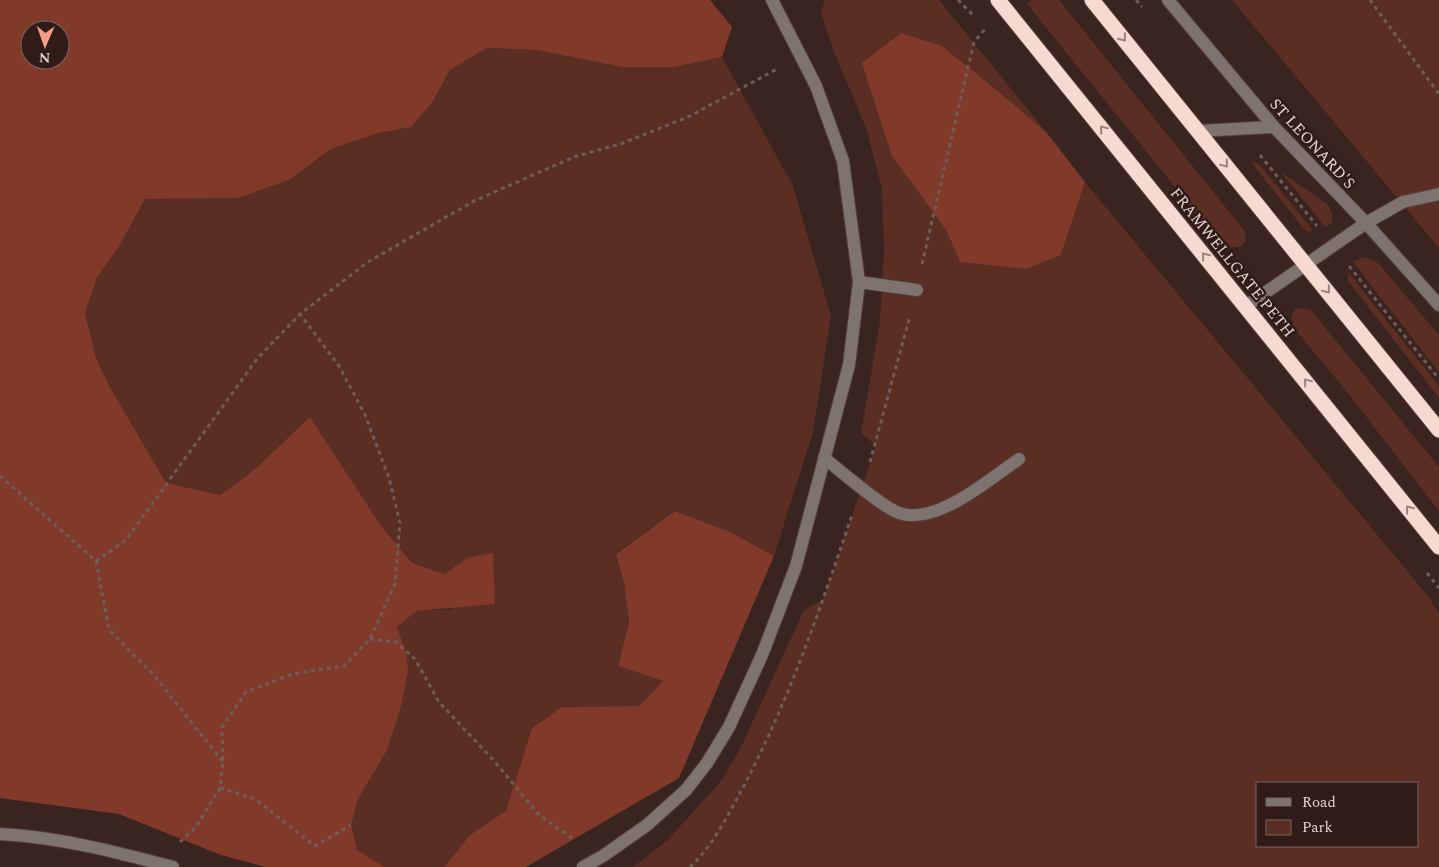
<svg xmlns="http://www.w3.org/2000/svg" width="1439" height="867" viewBox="0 0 1439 867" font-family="Spectral,serif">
	<rect width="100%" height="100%" fill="#3a241f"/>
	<!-- green -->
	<g fill="#5a2e23" fill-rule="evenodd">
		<path d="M 825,0 L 939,0 L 1047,133 L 942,46 L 892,156 L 946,230 L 960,262 L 1026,269 L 1061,255 L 1085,182 L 1428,596 L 1439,614 L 1439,867 L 633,867 L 668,840 L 721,781 L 741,747 L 804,610 L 823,600 L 876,446 L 861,433 L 880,321 L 884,253 L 882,189 L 866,128 L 833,49 L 821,13 ZM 1258,783 L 1418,783 L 1418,846 L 1258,846 Z"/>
		<path d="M 1032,0 L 1059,0 L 1244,230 L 1246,240 L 1241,247 L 1230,247 L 1217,239 L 1027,4 Z"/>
		<path d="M 1232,0 L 1439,0 L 1439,248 Z"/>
		<path d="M 487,48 L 538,50 L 674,67 L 722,57 L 793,186 L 831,316 L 813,432 L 774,556 L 729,532 L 675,511 L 616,553 L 624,583 L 629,622 L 618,666 L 663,681 L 639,706 L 562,707 L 532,728 L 507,811 L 470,835 L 444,867 L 385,867 L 357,850 L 351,825 L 358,799 L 386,752 L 406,652 L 397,627 L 417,611 L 452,609 L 467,558 L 444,574 L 412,563 L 381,526 L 310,418 L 254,470 L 220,495 L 166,483 L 110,387 L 96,358 L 85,313 L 97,278 L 120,245 L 145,199 L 238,198 L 289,180 L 331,149 L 379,133 L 411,127 L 432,103 L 450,70 Z"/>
		<path d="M 1251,162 L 1258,163 L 1313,230 L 1308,232 L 1303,228 Z"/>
		<path d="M 1281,172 L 1327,204 L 1332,213 L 1332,222 L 1325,227 Z"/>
		<path d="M 1365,257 L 1377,262 L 1439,335 L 1439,372 L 1353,262 Z"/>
		<path d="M 1348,272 L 1439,386 L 1439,398 L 1348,281 Z"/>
		<path d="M 1304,308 L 1310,309 L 1439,467 L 1439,511 L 1351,397 L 1295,329 L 1291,317 L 1295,309 Z"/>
	</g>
	<!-- forest -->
	<g fill="#813a2a" fill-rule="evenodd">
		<path d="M 0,0 L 710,0 L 732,27 L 722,57 L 674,67 L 623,67 L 538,50 L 487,48 L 450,70 L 432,103 L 411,127 L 379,133 L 331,149 L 289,180 L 238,198 L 145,199 L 120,245 L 97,278 L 85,313 L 96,358 L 110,387 L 166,483 L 220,495 L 254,470 L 310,417 L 381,526 L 412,563 L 444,574 L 467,558 L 493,553 L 495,604 L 417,611 L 397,627 L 406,652 L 408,672 L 400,710 L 386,752 L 358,799 L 351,825 L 357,850 L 385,867 L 265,867 L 221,855 L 119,814 L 0,798 ZM 30,30 L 60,30 L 60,60 L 30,60 Z"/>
		<path d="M 901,33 L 942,46 L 1005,97 L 1047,133 L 1085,182 L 1061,255 L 1026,269 L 960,262 L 946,230 L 892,156 L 862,63 Z"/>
		<path d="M 675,511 L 730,532 L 774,556 L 679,778 L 526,867 L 444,867 L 470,835 L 506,811 L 532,728 L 562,707 L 639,706 L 663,681 L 618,666 L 629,622 L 624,583 L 616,554 Z"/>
	</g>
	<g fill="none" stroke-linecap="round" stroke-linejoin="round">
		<!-- minor casing -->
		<g stroke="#55403b" stroke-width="14">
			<g id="minor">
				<path d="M 1168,0 L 1274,127 L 1366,223 L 1439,305"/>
				<path d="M 1198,131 L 1274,127"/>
				<path d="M 859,282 L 917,290"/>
				<path d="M 1246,306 L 1366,223 L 1403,202 L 1439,194"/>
				<path d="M 824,458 C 841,471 882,507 899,513 C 937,526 989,479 1019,459"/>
				<path d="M 0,834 C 59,837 116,852 173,867"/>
				<path d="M 583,867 L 603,856 L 647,825 L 686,790 L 707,763 L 729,727 L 762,655 L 796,566 L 849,365 L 859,282 L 843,161 L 816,86 L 772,0"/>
			</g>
		</g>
		<!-- highway casing -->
		<g stroke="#55403b" stroke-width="17">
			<g id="highway">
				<path d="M 998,0 L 1439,547"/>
				<path d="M 1092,0 L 1439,430"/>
			</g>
		</g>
		<!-- path -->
		<g stroke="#705d58" stroke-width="3" stroke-dasharray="4 4" stroke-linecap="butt">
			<path d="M 958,0 L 973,15"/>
			<path d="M 1136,0 L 1142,7"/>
			<path d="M 1370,0 L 1439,94"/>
			<path d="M 1260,155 L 1317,226"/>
			<path d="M 922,264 L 974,42 L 986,28"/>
			<path d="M 1349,266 L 1439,379"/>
			<path d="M 870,462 L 910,316"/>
			<path d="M 0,476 L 96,561 L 126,540 L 257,359 L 300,314 L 368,262 L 474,201 L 574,157 L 623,143 L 690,116 L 777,69"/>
			<path d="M 96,561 L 109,630 L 154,675 L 223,762"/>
			<path d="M 1427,573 L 1439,588"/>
			<path d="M 370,639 L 396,642 L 415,659 L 439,702 L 495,762 L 539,815 L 575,840"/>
			<path d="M 220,788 L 255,799 L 315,846 L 351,825"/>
			<path d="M 180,842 L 196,827 L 220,788 L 223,762 L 222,727 L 246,692 L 292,674 L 344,666 L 370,639 L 395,584 L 400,523 L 389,478 L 365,415 L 339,366 L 300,314"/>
			<path d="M 690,867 C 712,847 727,817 741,791 C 788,704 820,609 852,515"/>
		</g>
		<!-- minor -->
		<use href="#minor" stroke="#7f7370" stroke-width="12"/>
		<!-- highway -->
		<use href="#highway" stroke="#f6d9d1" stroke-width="15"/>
	</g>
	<!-- one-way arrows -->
	<defs><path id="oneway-chevron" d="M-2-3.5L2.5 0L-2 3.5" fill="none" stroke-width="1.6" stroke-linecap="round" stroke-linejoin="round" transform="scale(1.25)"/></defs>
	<g stroke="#9d847d">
		<use href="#oneway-chevron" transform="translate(1123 38) rotate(51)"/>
		<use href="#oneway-chevron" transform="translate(1103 129) rotate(-129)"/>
		<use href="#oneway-chevron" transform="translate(1225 164) rotate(51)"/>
		<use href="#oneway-chevron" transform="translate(1205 256) rotate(-129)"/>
		<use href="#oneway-chevron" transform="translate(1327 290) rotate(51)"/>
		<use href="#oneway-chevron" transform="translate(1307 382) rotate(-129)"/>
		<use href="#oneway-chevron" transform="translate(1409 509) rotate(-128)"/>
	</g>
	<g text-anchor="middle" stroke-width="5" stroke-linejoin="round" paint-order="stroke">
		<!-- street labels -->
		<g font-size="16" fill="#e3d4d1" stroke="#301b16">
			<text transform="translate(1313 143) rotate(47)" y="6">ST LEONARD'S</text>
			<text transform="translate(1233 262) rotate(51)" y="6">FRAMWELLGATE PETH</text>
		</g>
	</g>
	<!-- legend -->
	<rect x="1256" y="782" width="162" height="65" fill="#301b16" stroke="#786561"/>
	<rect x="1266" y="798" width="25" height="8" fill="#7f7370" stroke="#786561"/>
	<text x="1302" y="807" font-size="15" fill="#e3d4d1">Road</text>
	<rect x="1266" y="820" width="25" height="15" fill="#5a2e23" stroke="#786561"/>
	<text x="1302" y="832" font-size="15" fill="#e3d4d1">Park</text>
	<!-- north arrow -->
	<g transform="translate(45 45) rotate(182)"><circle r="24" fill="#301b16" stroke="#786561"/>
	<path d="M0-4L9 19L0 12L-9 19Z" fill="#f49e89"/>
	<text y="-8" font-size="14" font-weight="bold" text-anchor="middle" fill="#e3d4d1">N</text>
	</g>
</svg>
